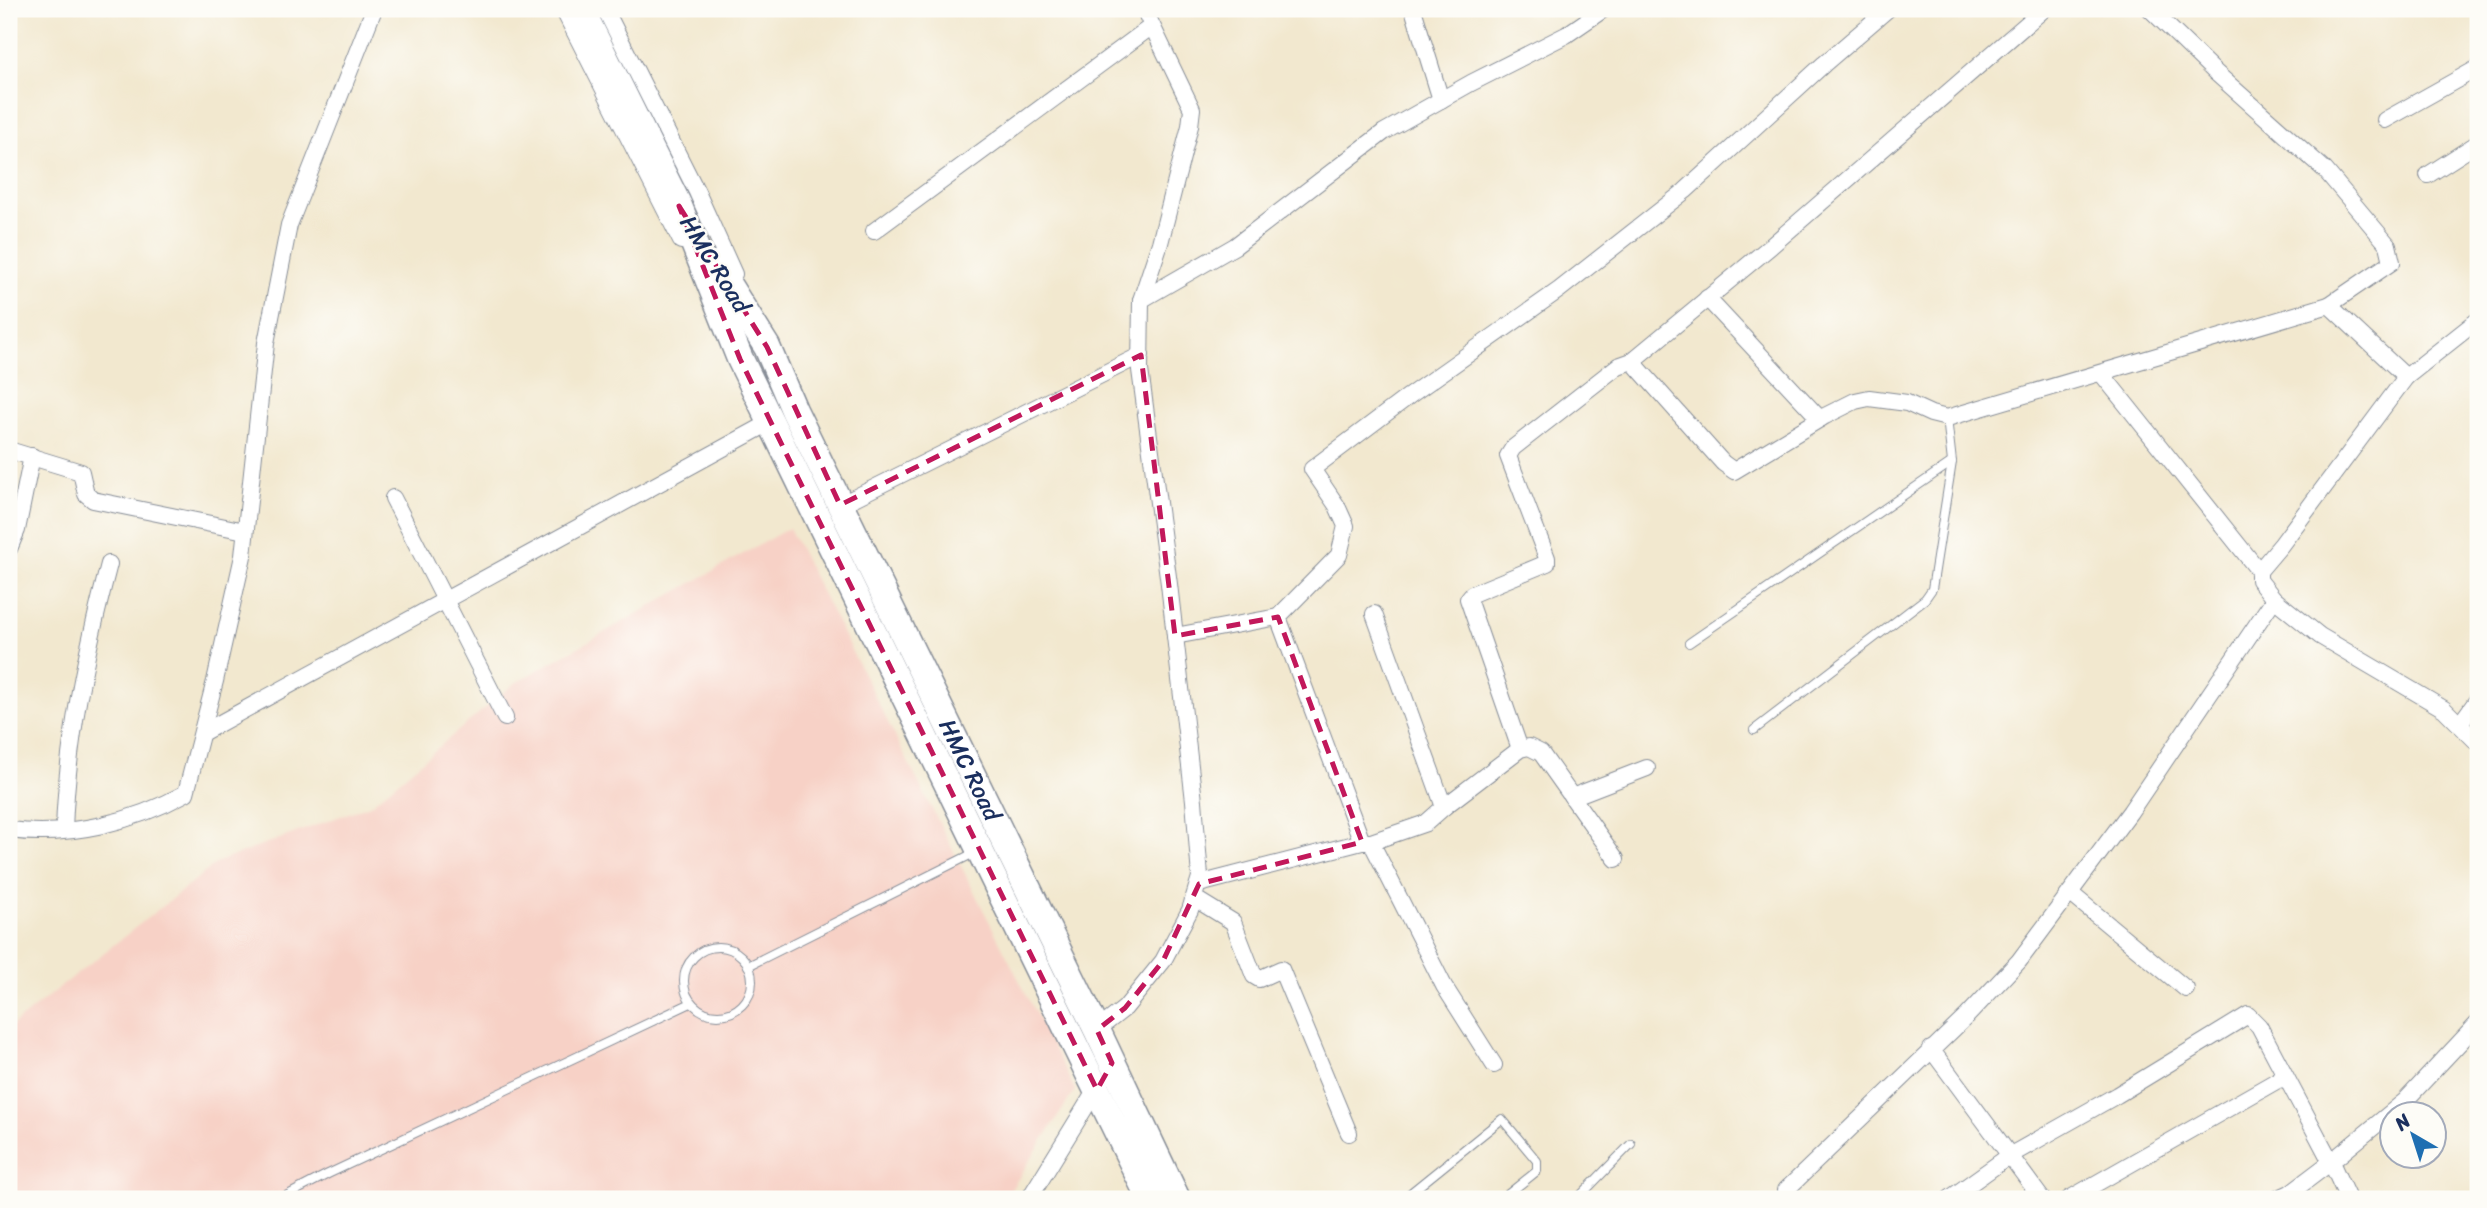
<svg xmlns="http://www.w3.org/2000/svg" width="2487" height="1208" viewBox="0 0 2487 1208" font-family="Sriracha,sans-serif">
	<rect width="100%" height="100%" fill="#fdfcf7"/>
	<filter id="ink" filterUnits="userSpaceOnUse"><feTurbulence type="fractalNoise" baseFrequency=".0143" numOctaves="2"/><feDisplacementMap in="SourceGraphic" scale="14" xChannelSelector="R" yChannelSelector="G"/><feConvolveMatrix kernelMatrix="1 2 1 2 8 2 1 2 1" color-interpolation-filters="sRGB"/></filter>
	<filter id="wash" filterUnits="userSpaceOnUse"><feTurbulence type="fractalNoise" baseFrequency=".00686" numOctaves="4" result="noise"/><feDisplacementMap in="SourceGraphic" scale="28" xChannelSelector="R" yChannelSelector="G"/><feGaussianBlur stdDeviation="1.57" result="paint"/><feColorMatrix in="noise" values="0 0 0 0 0 0 0 0 0 0 0 0 0 0 0 0 0 1.4 0 .05"/><feComposite in="paint" operator="in"/></filter>
	<g filter="url(#wash)">
		<rect width="100%" height="100%" fill="#f2e8cf"/>
		<!-- built -->
		<path fill="#f7d1c6" d="M 789,528 L 1075,1090 L 1005,1199 L 9,1199 L 9,1028 L 218,862 L 370,805 L 515,683 Z"/>
	</g>
	<g filter="url(#ink)">
		<g fill="none" stroke-linecap="round" stroke-linejoin="round">
			<!-- service casing -->
			<g stroke="#868c96" stroke-width="10">
				<g id="service">
					<path d="M 1689,643 L 1952,462"/>
					<path d="M 1754,730 L 1925,599 L 1932,589 L 1952,462 L 1947,418"/>
					<circle cx="718" cy="981" r="34"/>
					<path d="M 748,966 L 976,852"/>
					<path d="M 280,1199 L 328,1174 L 691,1003"/>
					<path d="M 1403,1199 L 1502,1119 L 1537,1161 L 1537,1171 L 1502,1199"/>
					<path d="M 1577,1199 L 1631,1144"/>
				</g>
			</g>
			<!-- minor casing -->
			<g stroke="#868c96" stroke-width="18">
				<g id="minor">
					<path d="M 563,9 L 681,241"/>
					<path d="M 605,9 L 697,192 L 734,274"/>
					<path d="M 1413,9 L 1441,100"/>
					<path d="M 2150,9 L 2215,72 L 2325,170 L 2388,245 L 2392,262 L 2329,305"/>
					<path d="M 2385,120 L 2478,68"/>
					<path d="M 2428,175 L 2478,143"/>
					<path d="M 874,231 L 1152,26"/>
					<path d="M 1707,298 L 1820,419"/>
					<path d="M 1141,300 L 1235,246 L 1384,132 L 1471,83 L 1566,35 L 1604,9"/>
					<path d="M 2478,320 L 2406,377 L 2281,545 L 2259,571 L 2259,580 L 2274,599 L 2320,636 L 2444,709 L 2478,743"/>
					<path d="M 1632,361 L 1723,463 L 1734,471 L 1825,416 L 1855,401 L 1869,398 L 1907,403 L 1931,414 L 1947,418 L 2329,305 L 2406,377"/>
					<path d="M 2101,373 L 2259,571"/>
					<path d="M 9,450 L 81,472 L 86,494 L 93,500 L 245,531"/>
					<path d="M 393,498 L 505,718"/>
					<path d="M 840,505 L 1141,355"/>
					<path d="M 9,549 L 17,530 L 32,456"/>
					<path d="M 1374,614 L 1444,807"/>
					<path d="M 1278,617 L 1362,842"/>
					<path d="M 1175,636 L 1278,617 L 1339,555 L 1346,526 L 1337,506 L 1312,469 L 1409,396 L 1559,290 L 1685,191 L 1824,64 L 1888,9"/>
					<path d="M 2460,724 L 2478,699"/>
					<path d="M 202,733 L 771,422"/>
					<path d="M 1520,749 L 1468,599 L 1472,594 L 1547,563 L 1547,558 L 1508,456 L 1513,448 L 1618,366 L 1632,361 L 1771,246 L 2044,9"/>
					<path d="M 1572,797 L 1647,768"/>
					<path d="M 9,830 C 69,838 134,822 186,793 L 215,681 L 243,556 L 266,343 L 289,225 L 374,9"/>
					<path d="M 64,830 C 67,740 86,652 109,564"/>
					<path d="M 1371,842 L 1444,986 L 1494,1065"/>
					<path d="M 1199,884 L 1362,842 L 1371,842 L 1426,823 L 1444,807 L 1520,749 L 1529,747 L 1541,753 L 1616,859"/>
					<path d="M 2070,893 L 2186,989"/>
					<path d="M 1194,898 L 1233,922 L 1254,976 L 1259,979 L 1281,969 L 1349,1133"/>
					<path d="M 1097,1030 L 1125,1008 L 1163,961 L 1190,910 L 1200,877 L 1194,801 L 1169,584 L 1140,370 L 1141,300 L 1160,243 L 1190,126 L 1192,109 L 1144,9"/>
					<path d="M 1931,1049 L 2042,1199"/>
					<path d="M 1786,1190 L 1967,1016 L 2019,961 L 2130,812 L 2274,599"/>
					<path d="M 1029,1199 L 1099,1085"/>
					<path d="M 1949,1199 L 2009,1156 L 2117,1095 L 2248,1015 L 2259,1026 L 2331,1162 L 2290,1193 L 2277,1199"/>
					<path d="M 2069,1199 L 2285,1076"/>
					<path d="M 2348,1199 L 2331,1162 L 2405,1101 L 2478,1023"/>
				</g>
			</g>
			<!-- primary casing -->
			<g stroke="#868c96" stroke-width="29">
				<g id="primary">
					<path d="M 581,9 L 679,206 L 740,359 L 1150,1199"/>
					<path id="s1" d="M 715,264 L 767,347 L 794,410 L 1097,1030 L 1177,1199"/>
				</g>
			</g>
			<!-- service -->
			<use href="#service" stroke="#fff" stroke-width="8"/>
			<!-- minor -->
			<use href="#minor" stroke="#fff" stroke-width="16"/>
			<!-- primary -->
			<use href="#primary" stroke="#fff" stroke-width="26"/>
		</g>
	</g>
	<!-- marked area -->
	<path fill="none" stroke="#c2185b" stroke-width="5" stroke-dasharray="14 9" stroke-linejoin="round" d="M 679,206 L 767,347 L 840,505 L 1141,355 L 1175,636 L 1278,617 L 1362,842 L 1199,884 L 1163,961 L 1125,1008 L 1097,1030 L 1112,1063 L 1097,1090 L 740,359 Z"/>
	<g text-anchor="middle" stroke-width="5" stroke-linejoin="round" paint-order="stroke">
		<!-- street labels -->
		<g font-size="24" fill="#1b2f5e" stroke="#fdfcf7">
			<text transform="translate(715 264) rotate(58)" y="8">HMC Road</text>
			<text dy="8" stroke="none"><textPath href="#s1" startOffset="567">HMC Road</textPath></text>
		</g>
	</g>
	<!-- margin -->
	<rect width="2487" height="1208" fill="none" stroke="#fdfcf7" stroke-width="35"/>
	<!-- north arrow -->
	<g transform="translate(2413 1135) rotate(321)"><circle r="33" fill="#fdfcf7" stroke="#a3aaba" stroke-width="2"/>
	<path d="M0-5L12 26L0 18L-12 26Z" fill="#1f6fb2"/>
	<text y="-10" font-size="19" font-weight="bold" text-anchor="middle" fill="#1b2f5e">N</text>
	</g>
</svg>
